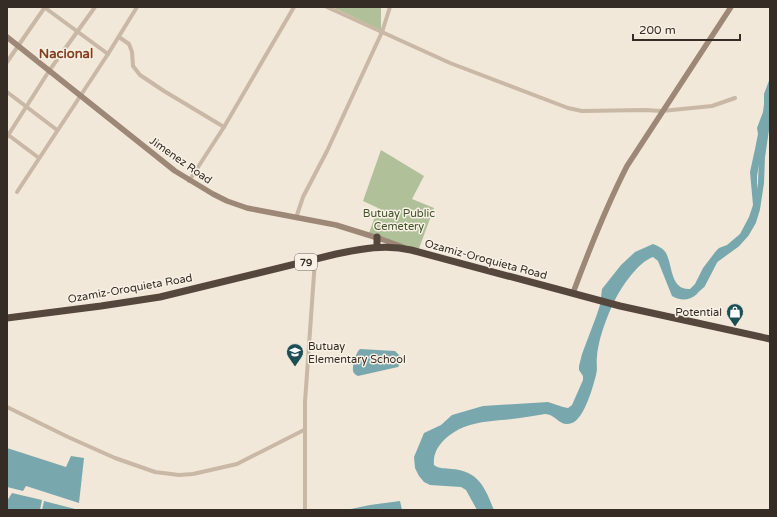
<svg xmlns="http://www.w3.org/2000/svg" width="777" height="517" viewBox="0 0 777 517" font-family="'Varela Round',sans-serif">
	<rect width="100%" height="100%" fill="#f1e8d9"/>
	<!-- green -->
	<g fill="#b0c099">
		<path d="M 332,7 L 381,7 L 381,30 Z"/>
		<path d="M 381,150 L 424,176 L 412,199 L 434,208 L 418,251 L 369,233 L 378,208 L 363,201 Z"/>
	</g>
	<!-- water -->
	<g fill="#78a8ae">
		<path d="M 770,78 L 770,99 L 757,176 L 757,203 L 755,213 L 747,230 L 737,242 L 715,258 L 697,294 C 689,301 680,301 672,296 L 658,261 L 653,257 C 645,260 638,267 632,274 C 616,293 607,315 600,339 C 599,344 597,351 597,357 C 596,363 598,369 596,375 C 593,387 584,419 572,423 C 560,428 556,414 545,414 C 537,415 529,417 520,418 C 492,422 466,419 444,440 C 437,447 433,455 434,465 C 439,469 445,468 452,469 C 479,471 485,488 494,510 L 477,510 L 466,490 L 461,487 L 430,485 L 424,482 L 419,476 L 415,468 L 414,457 L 424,433 L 441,425 L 452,415 L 483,406 L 548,402 L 563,407 L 568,408 L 572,405 L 583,380 L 583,376 L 579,370 L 579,366 L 582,354 L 596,317 L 600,305 L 602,289 L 621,265 L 635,252 L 653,244 C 658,246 663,248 666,253 C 673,266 670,290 690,289 L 695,284 L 703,268 L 716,251 L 719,248 L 727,245 L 740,234 L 749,217 L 753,205 L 750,172 L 755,149 L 758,134 L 757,128 L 763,112 L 764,104 L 764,94 Z"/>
		<path d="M 360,349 L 395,351 L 400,356 L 401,362 L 398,367 L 358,376 C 356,375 354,374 353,371 C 352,366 356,352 360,349 Z"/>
		<path d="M 7,448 L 66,467 L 71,456 L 84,458 L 79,503 L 26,486 L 23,491 L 7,487 Z"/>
		<path d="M 12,493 L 42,500 L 40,510 L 7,510 L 7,501 Z"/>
		<path d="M 44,501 L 79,510 L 42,510 Z"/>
		<path d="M 400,501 L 402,510 L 346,510 L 370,505 Z"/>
	</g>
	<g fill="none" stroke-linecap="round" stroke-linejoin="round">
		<!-- river -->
		<path stroke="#78a8ae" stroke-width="6" d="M 694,292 L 702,285 L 715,260 L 737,244 L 746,234 L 753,222 L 757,209 L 761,183 L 762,157 L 770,103"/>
		<!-- street -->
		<g stroke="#c9b8a5" stroke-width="4">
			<path d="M 44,7 L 108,54"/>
			<path d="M 327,7 L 450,63 L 568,108 L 582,111 L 645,110 L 662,111 L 712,106 L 735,98"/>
			<path d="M 119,37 L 129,44 L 132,52 L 133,66 L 140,75 L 164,91 L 224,127"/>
			<path d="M 7,62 L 45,7"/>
			<path d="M 7,92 L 57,130"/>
			<path d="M 7,134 L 39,158"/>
			<path d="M 7,137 L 49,71 L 95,7"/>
			<path d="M 189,181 L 224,127 L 294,7"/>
			<path d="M 17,192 L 108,54 L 137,7"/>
			<path d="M 296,218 L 303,197 L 327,151 L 382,32 L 390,7"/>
			<path d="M 7,407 L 68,437 L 115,458 L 155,472 L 179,475 L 193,474 L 237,464 L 304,430"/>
			<path d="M 305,510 L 305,402 L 315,260"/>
		</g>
		<!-- secondary -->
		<g stroke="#9d8777" stroke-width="5.5">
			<path d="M 7,37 L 175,171 L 213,194 L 227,201 L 247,208 L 336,225 L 381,239 L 403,247"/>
			<path d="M 573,293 C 589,250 606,207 627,166 L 731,7"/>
		</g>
		<!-- highway -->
		<g stroke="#56473d" stroke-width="7">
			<path d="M 377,237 L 377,247"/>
			<path d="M 7,318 L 101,306 L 160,297 L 336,254 C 361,249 385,244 411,250 L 620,306 L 770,339"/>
		</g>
	</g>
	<!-- icons -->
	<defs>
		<g id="shop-pin" transform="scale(0.9)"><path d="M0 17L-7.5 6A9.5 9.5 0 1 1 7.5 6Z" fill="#1c4e56" stroke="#f9f1e5"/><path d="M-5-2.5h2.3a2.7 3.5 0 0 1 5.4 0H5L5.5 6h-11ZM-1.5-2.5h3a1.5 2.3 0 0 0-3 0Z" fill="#fff"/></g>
		<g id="school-pin" transform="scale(0.9)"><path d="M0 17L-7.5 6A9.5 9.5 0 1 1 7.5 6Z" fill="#1c4e56" stroke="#f9f1e5"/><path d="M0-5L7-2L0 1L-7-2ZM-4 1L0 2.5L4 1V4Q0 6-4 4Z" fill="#fff"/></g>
	</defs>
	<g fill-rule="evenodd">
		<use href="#shop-pin" x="735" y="312"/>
		<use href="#school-pin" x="295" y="352"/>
	</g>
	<g text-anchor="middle" stroke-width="3" stroke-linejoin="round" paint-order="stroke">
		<!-- shield labels -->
		<rect fill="#f9f1e5" stroke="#70675f" stroke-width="1" x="295" y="254" width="22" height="16" rx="3"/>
		<g font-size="10" font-weight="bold" fill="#352c26">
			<text x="306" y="266">79</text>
		</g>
		<!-- street labels -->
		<g font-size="11" fill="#352c26" stroke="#f9f1e5">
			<text transform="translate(181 160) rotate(35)" y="4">Jimenez Road</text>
			<text transform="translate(486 259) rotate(15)" y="4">Ozamiz-Oroquieta Road</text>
			<text transform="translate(130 288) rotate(-10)" y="4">Ozamiz-Oroquieta Road</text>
		</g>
		<!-- park labels -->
		<g font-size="11" fill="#41532a" stroke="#f9f1e5">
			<text x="399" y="217">Butuay Public<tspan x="399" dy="13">Cemetery</tspan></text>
		</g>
		<!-- poi labels -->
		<g font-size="11" fill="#352c26" stroke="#f9f1e5" text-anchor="end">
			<text x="722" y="316">Potential</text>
			<text x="308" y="350" text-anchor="start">Butuay<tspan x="308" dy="13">Elementary School</tspan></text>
		</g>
		<!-- quarter labels -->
		<g font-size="13" font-weight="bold" fill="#843f20" stroke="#f9f1e5">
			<text x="66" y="58">Nacional</text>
		</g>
	</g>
	<!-- border -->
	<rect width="777" height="517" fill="none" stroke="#352c26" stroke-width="16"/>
	<!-- scale -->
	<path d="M633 34v6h107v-6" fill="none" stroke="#352c26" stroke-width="2"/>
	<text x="639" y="34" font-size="12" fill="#352c26" stroke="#f9f1e5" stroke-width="3" paint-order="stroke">200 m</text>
</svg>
